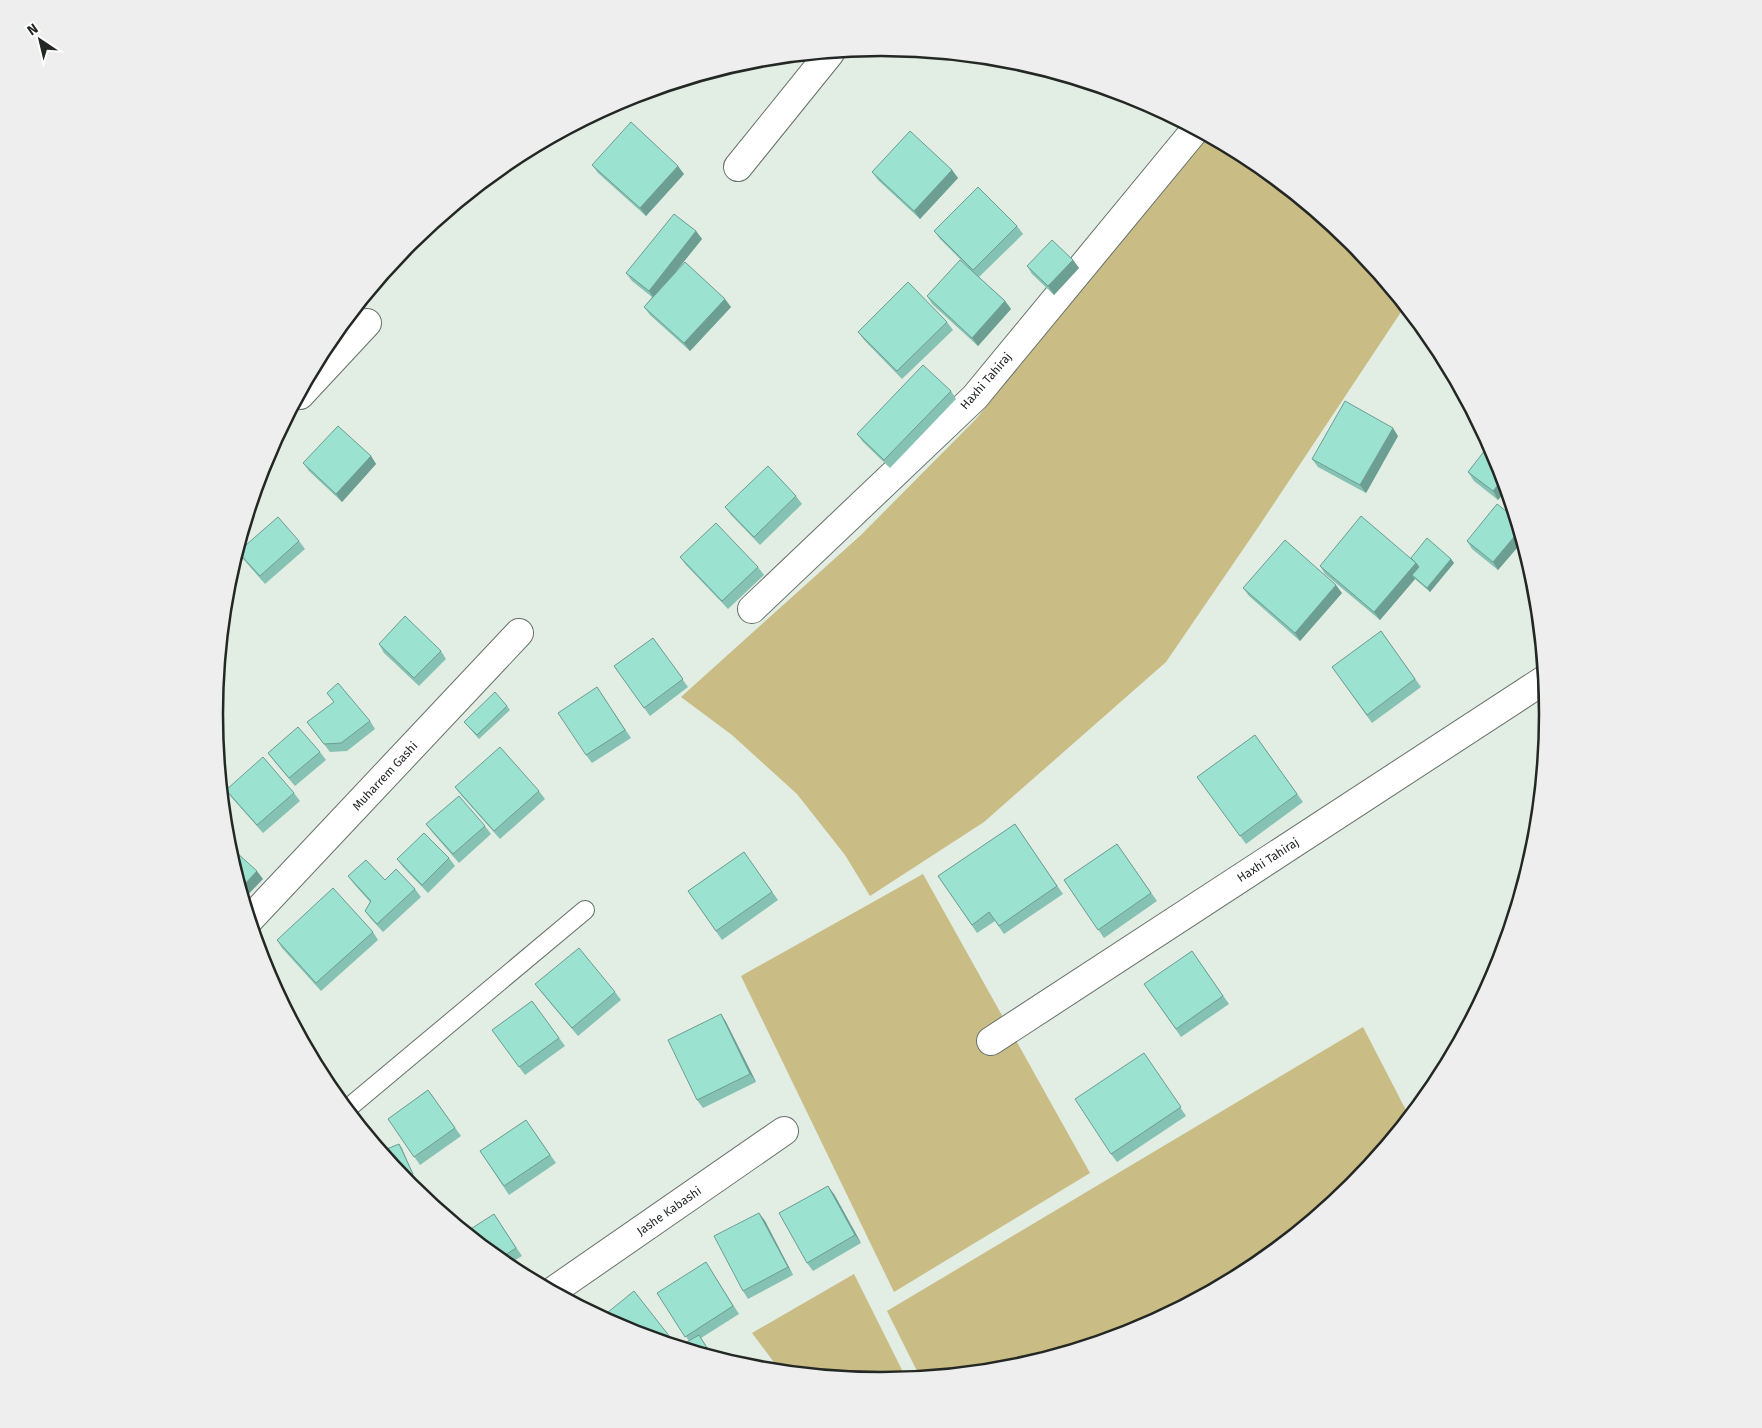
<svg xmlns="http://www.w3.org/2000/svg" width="1762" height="1428" viewBox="0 0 1762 1428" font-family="'Fira Sans',sans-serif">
	<rect width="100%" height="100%" fill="#e2ede3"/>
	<!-- green -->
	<g fill="#c9bc85">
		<path d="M 1205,135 L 1252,160 L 1352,243 L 1405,306 L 1259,526 L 1166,662 L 984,822 L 870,896 L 845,855 L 797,794 L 732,735 L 681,697 L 861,535 L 976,419 L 1126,236 Z"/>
		<path d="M 923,874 L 1090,1173 L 894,1292 L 741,976 Z"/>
		<path d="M 1363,1027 L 1409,1116 L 1352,1185 L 1251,1268 L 1136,1330 L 1011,1368 L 920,1377 L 887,1311 Z"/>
		<path d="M 854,1274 L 906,1378 L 881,1380 L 773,1370 L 776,1365 L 752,1333 Z"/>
	</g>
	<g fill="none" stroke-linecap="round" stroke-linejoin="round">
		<!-- service casing -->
		<g stroke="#677169" stroke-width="20">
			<path id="service" d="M 347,1109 L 585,910"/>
		</g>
		<!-- minor casing -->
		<g stroke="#677169" stroke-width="30">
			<g id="minor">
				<path d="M 738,167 L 830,53"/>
				<path d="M 300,395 L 367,323"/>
				<path d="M 752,609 L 975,397 L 1195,130"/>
				<path d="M 250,919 L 519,633"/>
				<path d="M 991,1041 L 1544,680"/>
				<path d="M 553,1291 L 784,1131"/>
			</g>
		</g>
		<!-- service -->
		<use href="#service" stroke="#fff" stroke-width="18"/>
		<!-- minor -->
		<use href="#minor" stroke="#fff" stroke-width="28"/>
	</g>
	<!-- wall -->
	<g fill="#86c2b3">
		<path d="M 592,165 L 684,174 L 646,216 L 598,173 Z"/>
		<path d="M 952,170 L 958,178 L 920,219 L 878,180 L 872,172 Z"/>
		<path d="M 1017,226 L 1023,234 L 979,277 L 1005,301 L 1011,309 L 978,346 L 932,304 L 927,296 L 969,268 L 940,239 L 934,231 Z"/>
		<path d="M 696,231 L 702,239 L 675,272 L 731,307 L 690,351 L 650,315 L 644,307 L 652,297 L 632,281 L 626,273 Z"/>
		<path d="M 1073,260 L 1079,268 L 1054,295 L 1032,274 L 1027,266 Z"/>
		<path d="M 947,322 L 953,330 L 902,379 L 864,340 L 858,332 Z"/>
		<path d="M 327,343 L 333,351 L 312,371 Z"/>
		<path d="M 951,391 L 956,399 L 890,468 L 863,442 L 857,434 Z"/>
		<path d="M 1398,436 L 1366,493 L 1318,467 L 1312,459 Z"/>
		<path d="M 371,456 L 376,464 L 342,502 L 309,471 L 303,463 Z"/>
		<path d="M 1497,459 L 1506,490 L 1498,500 L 1474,481 L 1468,472 Z"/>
		<path d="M 796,496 L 802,504 L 760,545 L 731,515 L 725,507 Z"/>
		<path d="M 1515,518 L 1522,542 L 1498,570 L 1472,549 L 1467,541 Z"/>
		<path d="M 299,541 L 305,549 L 265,584 L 244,560 L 238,552 Z"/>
		<path d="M 680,557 L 758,567 L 764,575 L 728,609 L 686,565 Z"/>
		<path d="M 1411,558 L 1451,559 L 1454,563 L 1430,592 L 1415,579 L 1380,620 L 1325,574 L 1320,566 Z"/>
		<path d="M 1243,588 L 1342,593 L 1300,641 L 1249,596 Z"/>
		<path d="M 1381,631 L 1421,687 L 1372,723 L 1332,667 Z"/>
		<path d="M 653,638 L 688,687 L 650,716 L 614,666 Z"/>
		<path d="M 379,644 L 441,651 L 446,659 L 419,686 L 384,653 Z"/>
		<path d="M 597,687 L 631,738 L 592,763 L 586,755 Z"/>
		<path d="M 327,693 L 370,721 L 375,729 L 347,751 L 330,752 L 307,722 L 334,702 Z"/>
		<path d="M 507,706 L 510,710 L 479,739 L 464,722 Z"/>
		<path d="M 1255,735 L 1303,802 L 1246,844 L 1197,777 Z"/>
		<path d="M 320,752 L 326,760 L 295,786 L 274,761 L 268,753 Z"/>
		<path d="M 455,787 L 539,791 L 545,799 L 500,839 L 461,795 Z"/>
		<path d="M 226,790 L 294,793 L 300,801 L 263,833 L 232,798 Z"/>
		<path d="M 426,824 L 485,826 L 491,834 L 459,863 L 432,832 Z"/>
		<path d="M 1015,824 L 1063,894 L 1004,934 L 995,921 L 977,933 L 938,876 Z"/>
		<path d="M 1117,844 L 1157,901 L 1104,938 L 1064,880 Z"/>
		<path d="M 744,852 L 778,900 L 722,940 L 688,891 Z"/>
		<path d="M 449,858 L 455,866 L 428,893 L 403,867 L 397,859 Z"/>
		<path d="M 348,876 L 385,880 L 415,889 L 421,897 L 383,932 L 371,919 L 365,911 L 370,902 L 354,884 Z"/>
		<path d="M 373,932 L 378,940 L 321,991 L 282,948 L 277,940 Z"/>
		<path d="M 1192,951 L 1229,1004 L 1181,1037 L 1144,984 Z"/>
		<path d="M 535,984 L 615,992 L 621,1000 L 578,1036 L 541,992 Z"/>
		<path d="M 532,1001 L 565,1046 L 525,1075 L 492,1030 Z"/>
		<path d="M 721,1014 L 726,1022 L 756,1082 L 703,1108 L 697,1100 Z"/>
		<path d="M 1144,1053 L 1186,1116 L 1117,1162 L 1111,1154 Z"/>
		<path d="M 428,1090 L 461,1136 L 420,1165 L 388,1119 Z"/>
		<path d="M 526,1120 L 556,1163 L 509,1195 L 480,1151 Z"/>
		<path d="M 399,1144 L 402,1148 L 415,1179 L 407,1182 L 382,1151 Z"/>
		<path d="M 834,1194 L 861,1243 L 813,1271 L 807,1263 Z"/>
		<path d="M 759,1213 L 765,1221 L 793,1275 L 748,1299 L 743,1291 Z"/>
		<path d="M 494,1214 L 522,1256 L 507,1265 L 466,1232 Z"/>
		<path d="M 711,1270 L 739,1314 L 701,1338 L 713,1356 L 680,1346 L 689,1341 L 657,1293 Z"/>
		<path d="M 626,1330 L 670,1337 L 676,1345 Z"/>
	</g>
	<!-- shaded-wall -->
	<g fill="#6d9e92">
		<path d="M 678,166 L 684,174 L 646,216 L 640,208 Z"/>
		<path d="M 952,170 L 958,178 L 920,219 L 914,211 Z"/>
		<path d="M 696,231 L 702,239 L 654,299 L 649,291 Z"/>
		<path d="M 1073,260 L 1079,268 L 1054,295 L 1048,286 Z"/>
		<path d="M 725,299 L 731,307 L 690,351 L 684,343 Z"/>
		<path d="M 1005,301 L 1011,309 L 978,346 L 972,338 Z"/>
		<path d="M 1393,428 L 1398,436 L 1366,493 L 1360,485 Z"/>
		<path d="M 371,456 L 376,464 L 342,502 L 336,494 Z"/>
		<path d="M 1503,479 L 1506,490 L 1498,500 L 1493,491 Z"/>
		<path d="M 1519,531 L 1522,542 L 1498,570 L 1493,562 Z"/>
		<path d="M 1451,559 L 1454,563 L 1430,592 L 1427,588 Z"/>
		<path d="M 1416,563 L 1422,571 L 1412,575 L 1415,579 L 1380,620 L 1374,612 Z"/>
		<path d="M 1336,585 L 1342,593 L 1300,641 L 1295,633 Z"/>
		<path d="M 257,871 L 263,879 L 244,899 L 241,888 Z"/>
		<path d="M 721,1014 L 726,1022 L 756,1082 L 750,1074 Z"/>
		<path d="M 828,1186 L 834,1194 L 861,1243 L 855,1235 Z"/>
		<path d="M 759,1213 L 765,1221 L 793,1275 L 788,1267 Z"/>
	</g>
	<!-- building -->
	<g fill="#9ce2d0" stroke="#6d9e92">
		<path d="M 631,122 L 678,166 L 640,208 L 592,165 Z"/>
		<path d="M 910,131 L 952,170 L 914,211 L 872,172 Z"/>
		<path d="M 978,187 L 1017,226 L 973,270 L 934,231 Z"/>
		<path d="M 674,214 L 696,231 L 649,291 L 626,273 Z"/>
		<path d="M 1052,240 L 1073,260 L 1048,286 L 1027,266 Z"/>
		<path d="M 960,260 L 1005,301 L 972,338 L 927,296 Z"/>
		<path d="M 685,262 L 725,299 L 684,343 L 644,307 Z"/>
		<path d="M 908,282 L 947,322 L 897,371 L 858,332 Z"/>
		<path d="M 923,365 L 951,391 L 884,460 L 857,434 Z"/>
		<path d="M 1345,401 L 1393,428 L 1360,485 L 1312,459 Z"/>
		<path d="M 338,426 L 371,456 L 336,494 L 303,463 Z"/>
		<path d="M 1489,445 L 1497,459 L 1503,479 L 1493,491 L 1468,472 Z"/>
		<path d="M 768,466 L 796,496 L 754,537 L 725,507 Z"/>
		<path d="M 1497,504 L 1515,518 L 1519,531 L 1493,562 L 1467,541 Z"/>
		<path d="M 1361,516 L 1416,563 L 1374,612 L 1320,566 Z"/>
		<path d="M 278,517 L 299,541 L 260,576 L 238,552 Z"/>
		<path d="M 716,523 L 758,567 L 722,601 L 680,557 Z"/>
		<path d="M 1427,538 L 1451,559 L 1427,588 L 1412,575 L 1419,567 L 1416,563 L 1411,558 Z"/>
		<path d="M 1285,540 L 1336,585 L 1295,633 L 1243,588 Z"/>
		<path d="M 405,616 L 441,651 L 414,678 L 379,644 Z"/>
		<path d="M 1381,631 L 1415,679 L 1367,715 L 1332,667 Z"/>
		<path d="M 653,638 L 683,679 L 644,708 L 614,666 Z"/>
		<path d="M 338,683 L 370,721 L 341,743 L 324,744 L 307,722 L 334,702 L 327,693 Z"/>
		<path d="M 597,687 L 625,730 L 586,755 L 558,713 Z"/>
		<path d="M 495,692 L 507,706 L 477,735 L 464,722 Z"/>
		<path d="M 298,727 L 320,752 L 289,778 L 268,753 Z"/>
		<path d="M 1255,735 L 1297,794 L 1240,836 L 1197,777 Z"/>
		<path d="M 500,747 L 539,791 L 494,831 L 455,787 Z"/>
		<path d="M 263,757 L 294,793 L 257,825 L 226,790 Z"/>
		<path d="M 459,796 L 485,826 L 453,854 L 426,824 Z"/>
		<path d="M 1015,824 L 1057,886 L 999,926 L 989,912 L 972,925 L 938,876 Z"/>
		<path d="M 424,833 L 449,858 L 422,885 L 397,859 Z"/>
		<path d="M 227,844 L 257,871 L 241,888 Z"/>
		<path d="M 1117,844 L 1151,893 L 1098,930 L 1064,880 Z"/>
		<path d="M 744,852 L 772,892 L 716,931 L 688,891 Z"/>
		<path d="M 366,860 L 385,880 L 396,869 L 415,889 L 377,924 L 365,911 L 371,901 L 348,876 Z"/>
		<path d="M 333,888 L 373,932 L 316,983 L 277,940 Z"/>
		<path d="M 579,948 L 615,992 L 572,1028 L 535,984 Z"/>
		<path d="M 1192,951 L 1223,996 L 1176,1029 L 1144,984 Z"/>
		<path d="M 532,1001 L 559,1038 L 519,1067 L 492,1030 Z"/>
		<path d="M 721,1014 L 750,1074 L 697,1100 L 668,1040 Z"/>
		<path d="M 1144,1053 L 1181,1107 L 1111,1154 L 1075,1099 Z"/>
		<path d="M 428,1090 L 455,1128 L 414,1157 L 388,1119 Z"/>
		<path d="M 526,1120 L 550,1155 L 504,1186 L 480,1151 Z"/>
		<path d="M 399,1144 L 413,1174 L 404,1178 L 382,1151 Z"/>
		<path d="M 828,1186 L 855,1235 L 807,1263 L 779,1213 Z"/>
		<path d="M 759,1213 L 788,1267 L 743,1291 L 714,1236 Z"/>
		<path d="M 494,1214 L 516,1248 L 499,1259 L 466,1232 Z"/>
		<path d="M 706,1262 L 733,1306 L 685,1337 L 657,1293 Z"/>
		<path d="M 560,1291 L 565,1297 L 557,1293 Z"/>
		<path d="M 634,1291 L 670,1337 L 664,1341 L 626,1330 L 602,1317 Z"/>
		<path d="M 699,1335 L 712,1356 L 680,1346 Z"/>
	</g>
	<g text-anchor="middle" stroke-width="5" stroke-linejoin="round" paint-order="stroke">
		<!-- street labels -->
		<g font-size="12" fill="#242824" stroke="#fff">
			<text transform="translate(986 381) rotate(-49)" y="4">Haxhi Tahiraj</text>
			<text transform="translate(385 776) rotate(-47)" y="4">Muharrem Gashi</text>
			<text transform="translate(1268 860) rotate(-33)" y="4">Haxhi Tahiraj</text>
			<text transform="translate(669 1211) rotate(-35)" y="4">Jashe Kabashi</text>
		</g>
	</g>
	<!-- crop -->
	<path d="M0 0H1762V1428H0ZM223 714a658 658 0 1 1 1316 0a658 658 0 1 1-1316 0Z" fill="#edeeed" fill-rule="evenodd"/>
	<path fill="none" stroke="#242824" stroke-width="2.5" d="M223 714a658 658 0 1 1 1316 0a658 658 0 1 1-1316 0Z"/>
	<!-- north arrow -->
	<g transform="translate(40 40) rotate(325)" stroke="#ffffff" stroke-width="4" paint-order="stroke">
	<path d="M0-4L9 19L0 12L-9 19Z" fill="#242824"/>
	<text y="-8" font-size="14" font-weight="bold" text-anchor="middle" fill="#242824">N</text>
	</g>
</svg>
